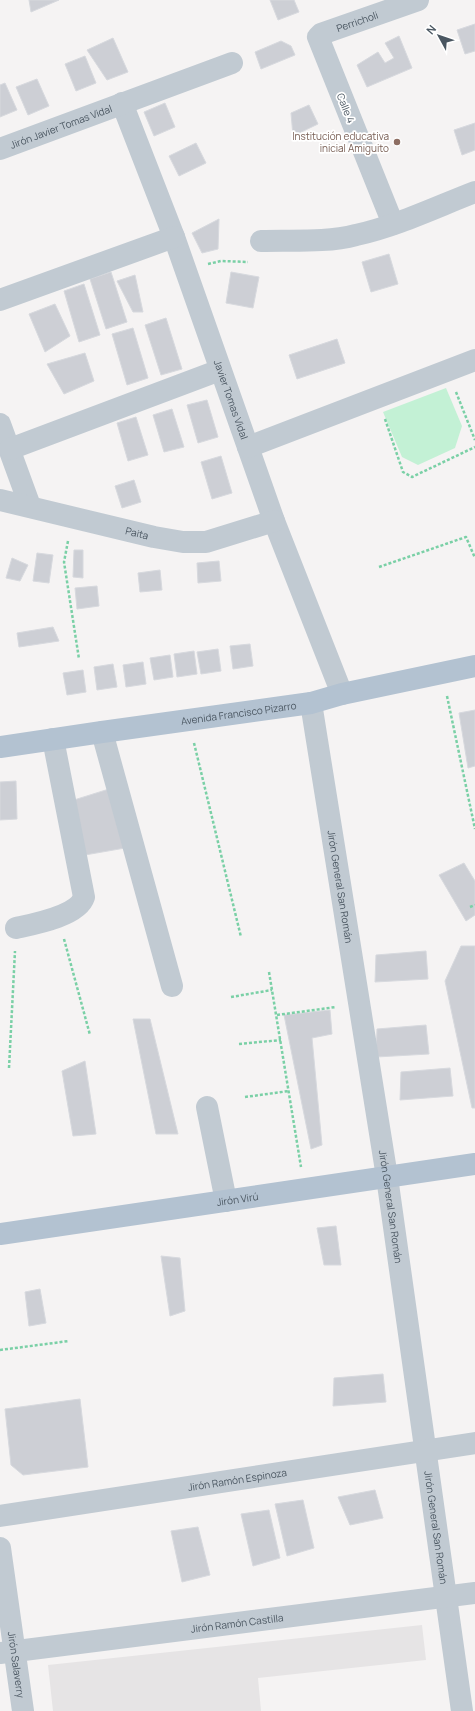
<svg xmlns="http://www.w3.org/2000/svg" width="475" height="1711" viewBox="0 0 475 1711" font-family="Manrope,sans-serif">
	<rect width="100%" height="100%" fill="#f5f3f3"/>
	<!-- education -->
	<path fill="#e6e4e5" d="M 422,1625 L 426,1660 L 258,1678 L 261,1711 L 53,1711 L 48,1665 Z"/>
	<!-- green -->
	<path fill="#c3f1d5" d="M 446,388 L 462,426 L 455,448 L 418,465 L 402,457 L 383,412 Z"/>
	<!-- building -->
	<g fill="#cdcfd5" stroke="#d7d9de">
		<path d="M 29,0 L 59,0 L 31,12 Z"/>
		<path d="M 270,0 L 294,0 L 299,12 L 278,20 Z"/>
		<path d="M 475,24 L 475,51 L 465,54 L 457,30 Z"/>
		<path d="M 399,36 L 412,68 L 367,87 L 357,65 L 378,52 L 385,63 L 394,58 L 385,43 Z"/>
		<path d="M 113,38 L 128,72 L 107,80 L 87,50 Z"/>
		<path d="M 281,41 L 291,46 L 295,55 L 261,69 L 255,52 Z"/>
		<path d="M 85,56 L 96,83 L 76,91 L 65,64 Z"/>
		<path d="M 37,79 L 49,106 L 28,115 L 16,87 Z"/>
		<path d="M 5,83 L 17,110 L 0,117 L 0,85 Z"/>
		<path d="M 165,103 L 175,127 L 154,136 L 144,112 Z"/>
		<path d="M 309,105 L 318,124 L 293,136 L 291,113 Z"/>
		<path d="M 475,123 L 475,150 L 462,155 L 454,130 Z"/>
		<path d="M 196,143 L 206,163 L 179,176 L 169,156 Z"/>
		<path d="M 219,219 L 218,249 L 202,253 L 192,233 Z"/>
		<path d="M 389,254 L 398,284 L 371,292 L 362,262 Z"/>
		<path d="M 111,272 L 127,322 L 106,329 L 90,279 Z"/>
		<path d="M 231,272 L 259,277 L 253,308 L 226,303 Z"/>
		<path d="M 135,275 L 143,312 L 133,312 L 117,281 Z"/>
		<path d="M 84,284 L 100,335 L 79,342 L 64,291 Z"/>
		<path d="M 55,304 L 70,336 L 45,352 L 29,314 Z"/>
		<path d="M 166,318 L 182,369 L 161,375 L 145,325 Z"/>
		<path d="M 133,328 L 148,378 L 127,385 L 112,334 Z"/>
		<path d="M 337,339 L 345,363 L 297,379 L 289,355 Z"/>
		<path d="M 85,353 L 94,381 L 64,394 L 47,364 Z"/>
		<path d="M 207,400 L 218,437 L 198,443 L 187,405 Z"/>
		<path d="M 172,409 L 184,447 L 164,452 L 153,415 Z"/>
		<path d="M 136,417 L 148,455 L 128,461 L 117,423 Z"/>
		<path d="M 221,456 L 232,493 L 212,499 L 201,462 Z"/>
		<path d="M 134,480 L 141,502 L 122,508 L 115,486 Z"/>
		<path d="M 74,550 L 83,550 L 83,578 L 73,577 Z"/>
		<path d="M 37,553 L 53,555 L 49,583 L 33,581 Z"/>
		<path d="M 12,558 L 28,565 L 20,581 L 6,578 Z"/>
		<path d="M 219,561 L 221,581 L 198,583 L 197,563 Z"/>
		<path d="M 160,570 L 162,590 L 140,592 L 138,573 Z"/>
		<path d="M 97,586 L 99,606 L 77,609 L 75,588 Z"/>
		<path d="M 53,627 L 59,641 L 19,647 L 17,633 Z"/>
		<path d="M 250,644 L 253,666 L 233,669 L 230,646 Z"/>
		<path d="M 218,649 L 221,671 L 201,674 L 197,652 Z"/>
		<path d="M 194,651 L 197,674 L 177,677 L 174,654 Z"/>
		<path d="M 170,655 L 173,677 L 154,680 L 150,658 Z"/>
		<path d="M 143,662 L 146,684 L 126,687 L 123,665 Z"/>
		<path d="M 113,664 L 117,687 L 97,690 L 94,667 Z"/>
		<path d="M 83,670 L 86,692 L 67,695 L 63,673 Z"/>
		<path d="M 475,710 L 475,766 L 468,768 L 459,713 Z"/>
		<path d="M 16,781 L 17,819 L 0,820 L 0,782 Z"/>
		<path d="M 109,789 L 125,848 L 85,855 L 74,800 Z"/>
		<path d="M 464,863 L 475,881 L 475,915 L 466,921 L 439,875 Z"/>
		<path d="M 461,946 L 475,946 L 475,1108 L 472,1108 L 445,981 Z"/>
		<path d="M 426,951 L 428,979 L 375,982 L 376,955 Z"/>
		<path d="M 330,1010 L 332,1034 L 312,1038 L 322,1145 L 311,1149 L 284,1015 Z"/>
		<path d="M 133,1019 L 150,1019 L 178,1134 L 156,1134 Z"/>
		<path d="M 426,1025 L 429,1054 L 376,1057 L 377,1029 Z"/>
		<path d="M 85,1061 L 96,1134 L 73,1136 L 62,1071 Z"/>
		<path d="M 450,1068 L 453,1096 L 400,1100 L 401,1072 Z"/>
		<path d="M 336,1226 L 341,1265 L 324,1265 L 317,1228 Z"/>
		<path d="M 161,1256 L 180,1258 L 185,1311 L 170,1316 Z"/>
		<path d="M 40,1289 L 46,1323 L 29,1326 L 25,1292 Z"/>
		<path d="M 383,1374 L 386,1402 L 333,1406 L 334,1378 Z"/>
		<path d="M 80,1399 L 88,1467 L 23,1475 L 11,1465 L 5,1409 Z"/>
		<path d="M 375,1490 L 383,1518 L 350,1525 L 338,1497 Z"/>
		<path d="M 303,1500 L 314,1548 L 287,1556 L 275,1504 Z"/>
		<path d="M 269,1510 L 280,1558 L 253,1566 L 241,1514 Z"/>
		<path d="M 198,1527 L 210,1575 L 182,1582 L 171,1531 Z"/>
	</g>
	<g fill="none" stroke-linecap="round" stroke-linejoin="round">
		<!-- path -->
		<g stroke="#7ad0a6" stroke-width="2.5" stroke-dasharray="3 2" stroke-linecap="butt">
			<path d="M 208,264 L 221,261 L 248,262"/>
			<path d="M 456,392 L 475,440"/>
			<path d="M 385,419 L 403,472 L 412,477 L 475,447"/>
			<path d="M 68,541 L 64,562 L 79,659"/>
			<path d="M 379,567 L 466,537 L 475,558"/>
			<path d="M 447,696 L 475,829"/>
			<path d="M 194,743 L 241,937"/>
			<path d="M 470,907 L 475,905"/>
			<path d="M 64,939 L 90,1035"/>
			<path d="M 269,972 L 301,1167"/>
			<path d="M 231,997 L 272,990"/>
			<path d="M 277,1015 L 336,1007"/>
			<path d="M 239,1044 L 281,1040"/>
			<path d="M 9,1068 L 15,951"/>
			<path d="M 245,1097 L 289,1091"/>
			<path d="M 0,1350 L 69,1341"/>
		</g>
		<!-- minor -->
		<g stroke="#c1cad2" stroke-width="22">
			<path id="s1" d="M 122,103 L 174,237 L 274,521 L 342,694"/>
			<path id="s2" d="M 0,149 L 232,63"/>
			<path id="s3" d="M 393,224 L 318,37 L 321,34 L 418,0"/>
			<path d="M 261,241 C 292,240 326,243 356,235 C 397,226 436,207 475,192"/>
			<path d="M 0,300 L 174,237"/>
			<path d="M 0,424 L 30,506"/>
			<path d="M 248,447 L 475,360"/>
			<path d="M 10,449 L 220,370"/>
			<path id="s4" d="M 0,500 L 154,537 L 183,542 L 206,542 L 274,521"/>
			<path id="s5" d="M 311,703 L 387,1177 L 462,1711"/>
			<path d="M 102,732 L 172,986"/>
			<path d="M 16,928 C 34,924 78,916 84,897 L 53,739"/>
			<path d="M 207,1107 L 226,1201"/>
			<path id="s6" d="M 0,1516 L 475,1443"/>
			<path id="s7" d="M 0,1548 L 23,1711"/>
			<path id="s8" d="M 0,1653 L 475,1593"/>
		</g>
		<!-- major -->
		<g stroke="#b3c2d1" stroke-width="22">
			<path id="s9" d="M 0,747 L 102,732 L 311,703 L 342,694 L 475,666"/>
			<path id="s10" d="M 0,1234 L 475,1164"/>
		</g>
	</g>
	<!-- markers -->
	<circle fill="#8d6e63" stroke="#fff" stroke-width="1.5" cx="397" cy="142" r="4"/>
	<g text-anchor="middle" stroke-width="3.5" stroke-linejoin="round" paint-order="stroke">
		<!-- street labels -->
		<g font-size="10" fill="#4a5661" stroke="#fff">
			<text dy="4" stroke="none"><textPath href="#s3" startOffset="244">Perricholi</textPath></text>
			<text transform="translate(346 108) rotate(68)" y="4">Calle 4</text>
			<text dy="4" stroke="none"><textPath href="#s2" startOffset="65">Jirón Javier Tomas Vidal</textPath></text>
			<text dy="4" stroke="none"><textPath href="#s1" startOffset="316">Javier Tomas Vidal</textPath></text>
			<text dy="4" stroke="none"><textPath href="#s4" startOffset="141">Paita</textPath></text>
			<text dy="4" stroke="none"><textPath href="#s9" startOffset="241">Avenida Francisco Pizarro</textPath></text>
			<text dy="4" stroke="none"><textPath href="#s5" startOffset="186">Jirón General San Román</textPath></text>
			<text dy="4" stroke="none"><textPath href="#s10" startOffset="240">Jirón Virú</textPath></text>
			<text dy="4" stroke="none"><textPath href="#s5" startOffset="510">Jirón General San Román</textPath></text>
			<text dy="4" stroke="none"><textPath href="#s6" startOffset="240">Jirón Ramón Espinoza</textPath></text>
			<text dy="4" stroke="none"><textPath href="#s5" startOffset="834">Jirón General San Román</textPath></text>
			<text dy="4" stroke="none"><textPath href="#s8" startOffset="239">Jirón Ramón Castilla</textPath></text>
			<text dy="4" stroke="none"><textPath href="#s7" startOffset="118">Jirón Salaverry</textPath></text>
		</g>
		<!-- education labels -->
		<g font-size="10" fill="#785e54" stroke="#fff" text-anchor="end">
			<text x="389" y="140">Institución educativa<tspan x="389" dy="12">inicial Amiguito</tspan></text>
		</g>
	</g>
	<!-- north arrow -->
	<g transform="translate(439 36) rotate(310)" stroke="#ffffff" stroke-width="3" paint-order="stroke">
	<path d="M0-3L7 15L0 10L-7 15Z" fill="#4a5661"/>
	<text y="-6" font-size="11" font-weight="bold" text-anchor="middle" fill="#4a5661">N</text>
	</g>
</svg>
